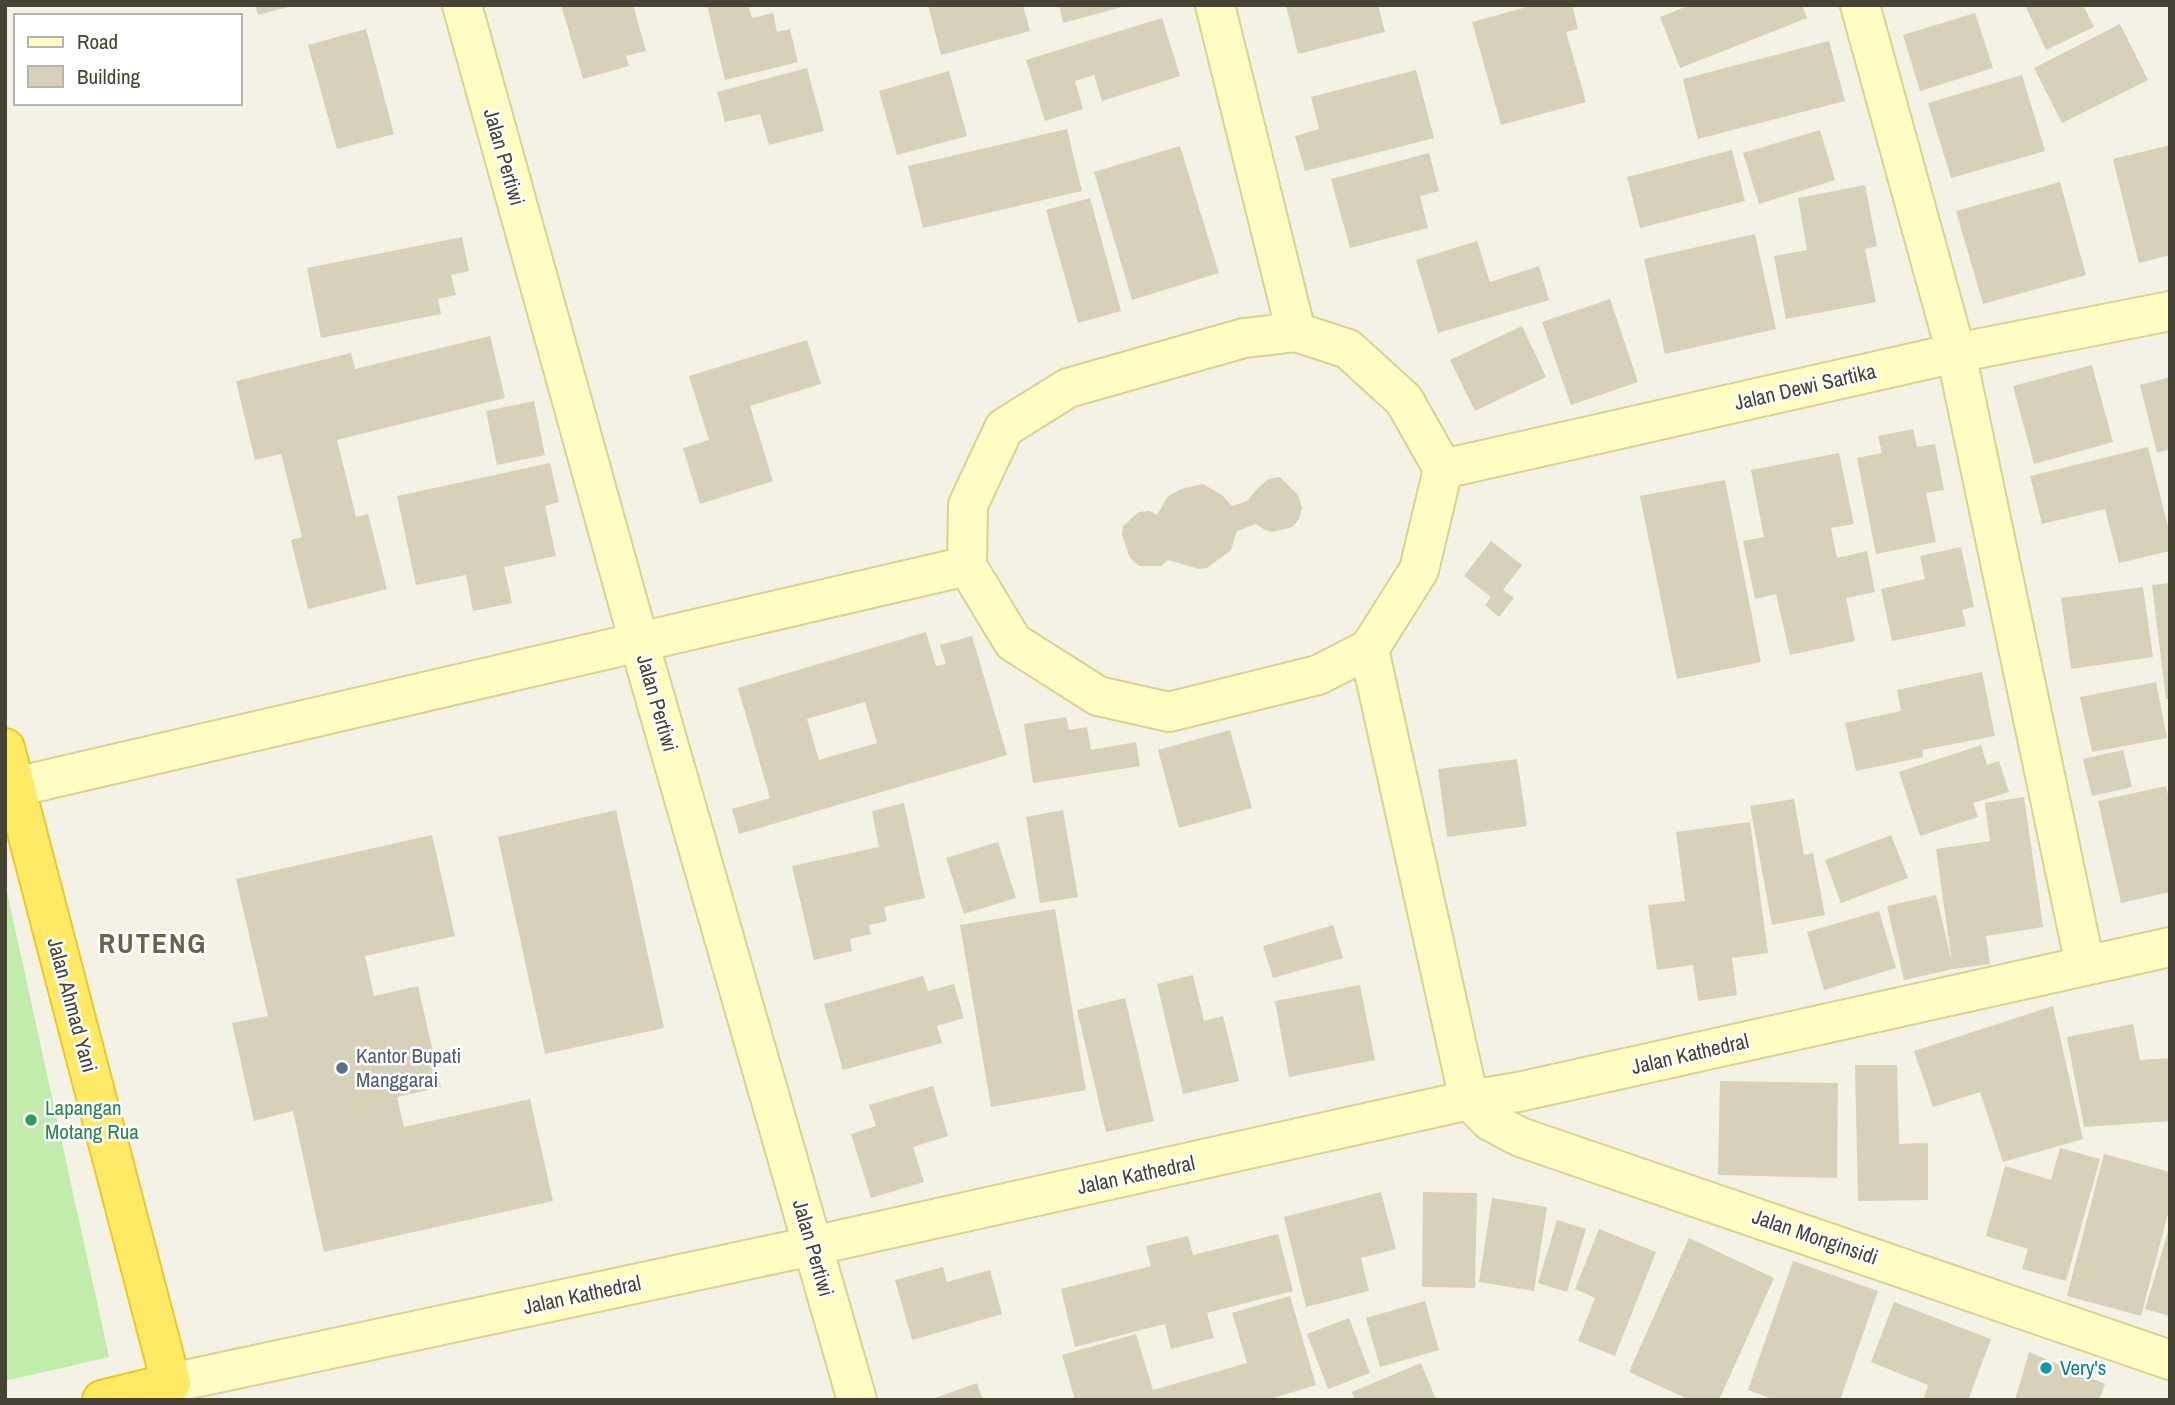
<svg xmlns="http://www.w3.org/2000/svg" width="2175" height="1405" viewBox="0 0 2175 1405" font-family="'Archivo Narrow',sans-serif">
	<rect width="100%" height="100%" fill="#f4f2e5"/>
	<!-- garden -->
	<path fill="#c2ecab" d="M 5,883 L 109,1357 L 5,1381 Z"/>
	<!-- building -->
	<g fill="#d7d1ba" fill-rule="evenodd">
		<path d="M 255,5 L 292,5 L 292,6 L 258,15 Z"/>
		<path d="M 561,5 L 633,5 L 646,51 L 626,56 L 629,66 L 583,79 Z"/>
		<path d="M 707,5 L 748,5 L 752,18 L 773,13 L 777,32 L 790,29 L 798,62 L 725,80 Z"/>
		<path d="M 928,5 L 1023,5 L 1030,31 L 941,55 Z"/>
		<path d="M 1059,5 L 1126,5 L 1126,6 L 1063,23 Z"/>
		<path d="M 1286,5 L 1378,5 L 1385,32 L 1298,54 Z"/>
		<path d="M 1534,5 L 1572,5 L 1578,29 L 1566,32 L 1586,102 L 1501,125 L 1472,22 Z"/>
		<path d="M 1690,5 L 1802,5 L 1807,18 L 1680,68 L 1660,17 Z"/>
		<path d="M 2025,5 L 2083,5 L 2094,27 L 2046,50 Z"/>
		<path d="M 1975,13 L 1993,68 L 1920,91 L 1903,35 Z"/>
		<path d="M 1162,18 L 1180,76 L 1102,101 L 1094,75 L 1075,81 L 1083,109 L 1045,121 L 1026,60 Z"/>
		<path d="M 2120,24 L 2148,80 L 2062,123 L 2034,68 Z"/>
		<path d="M 366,29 L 394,134 L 337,149 L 308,45 Z"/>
		<path d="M 1829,41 L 1845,101 L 1698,139 L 1683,79 Z"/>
		<path d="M 807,68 L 824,131 L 769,145 L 760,114 L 725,122 L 717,92 Z"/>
		<path d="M 1416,70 L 1434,138 L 1305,171 L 1295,136 L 1319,129 L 1311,97 Z"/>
		<path d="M 949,71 L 967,136 L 897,155 L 879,91 Z"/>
		<path d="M 2022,75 L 2045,151 L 1951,178 L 1928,103 Z"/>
		<path d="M 1067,129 L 1082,191 L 923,228 L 908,166 Z"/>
		<path d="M 1820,130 L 1835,180 L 1759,204 L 1743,153 Z"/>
		<path d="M 2170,145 L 2170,255 L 2139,263 L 2113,159 Z"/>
		<path d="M 1180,146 L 1219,273 L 1132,300 L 1094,172 Z"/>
		<path d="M 1732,150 L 1745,201 L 1640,228 L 1627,177 Z"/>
		<path d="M 1429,153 L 1439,191 L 1420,196 L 1428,228 L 1350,248 L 1331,179 Z"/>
		<path d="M 2060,182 L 2086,275 L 1983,304 L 1956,211 Z"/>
		<path d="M 1865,185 L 1877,246 L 1865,249 L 1876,302 L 1786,319 L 1774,256 L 1807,250 L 1798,198 Z"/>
		<path d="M 1090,198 L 1121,311 L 1078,323 L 1046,210 Z"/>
		<path d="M 1755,234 L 1776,329 L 1665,354 L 1644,259 Z"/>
		<path d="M 462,237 L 469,271 L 451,275 L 456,295 L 438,299 L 441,314 L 321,338 L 307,268 Z"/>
		<path d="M 1477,241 L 1490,282 L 1539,266 L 1549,300 L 1438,333 L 1416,260 Z"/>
		<path d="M 1610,299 L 1638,382 L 1571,405 L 1542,322 Z"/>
		<path d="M 1522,326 L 1546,377 L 1475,411 L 1450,360 Z"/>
		<path d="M 490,336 L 505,398 L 337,440 L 356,517 L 368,514 L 387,589 L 308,609 L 291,540 L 302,537 L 281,454 L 255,460 L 236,381 L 351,353 L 355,369 Z"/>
		<path d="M 807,340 L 821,384 L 750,406 L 773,481 L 700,504 L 683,448 L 709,440 L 689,376 Z"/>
		<path d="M 2092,365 L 2113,442 L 2034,464 L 2013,386 Z"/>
		<path d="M 2170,377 L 2170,449 L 2157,453 L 2140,385 Z"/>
		<path d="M 534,401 L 545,455 L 497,465 L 486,411 Z"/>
		<path d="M 1913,429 L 1917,447 L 1935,444 L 1944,490 L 1926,493 L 1936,542 L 1876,554 L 1857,458 L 1882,453 L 1878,436 Z"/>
		<path d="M 2148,447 L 2170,534 L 2170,551 L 2119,563 L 2105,509 L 2042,524 L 2030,476 Z"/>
		<path d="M 1839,453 L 1854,524 L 1831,528 L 1837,558 L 1867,551 L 1875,592 L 1846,598 L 1855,641 L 1790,655 L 1776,594 L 1755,599 L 1743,541 L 1764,537 L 1751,470 Z"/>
		<path d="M 550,463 L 559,502 L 545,506 L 556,556 L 504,567 L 512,603 L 473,611 L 466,575 L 416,585 L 397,496 Z"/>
		<path d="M 1280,477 L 1298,495 L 1302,507 L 1299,519 L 1292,527 L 1273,532 L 1265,530 L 1256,524 L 1237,531 L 1231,550 L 1207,568 L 1199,569 L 1168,560 L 1161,566 L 1139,566 L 1130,558 L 1122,535 L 1123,526 L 1139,512 L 1150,511 L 1157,515 L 1168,496 L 1181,489 L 1203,484 L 1222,495 L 1232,506 L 1247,501 L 1259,487 L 1269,479 Z"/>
		<path d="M 1725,480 L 1761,662 L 1677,679 L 1640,496 Z"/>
		<path d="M 1491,541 L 1522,565 L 1503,590 L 1514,598 L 1499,617 L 1485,605 L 1491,597 L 1464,576 Z"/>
		<path d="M 1961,547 L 1974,607 L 1962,610 L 1966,626 L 1892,641 L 1881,589 L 1925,579 L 1920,556 Z"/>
		<path d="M 2170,583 L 2170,699 L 2166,699 L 2152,585 Z"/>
		<path d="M 2143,587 L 2153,657 L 2071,669 L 2061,598 Z"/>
		<path d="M 926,632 L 936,666 L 946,664 L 940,645 L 972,636 L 1007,755 L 739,834 L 732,809 L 770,798 L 738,688 ZM 865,702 L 877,743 L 819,760 L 807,719 Z"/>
		<path d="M 1982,672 L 1995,736 L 1922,750 L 1923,757 L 1856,771 L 1845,723 L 1901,711 L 1897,690 Z"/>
		<path d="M 2156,682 L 2167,738 L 2092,752 L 2080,697 Z"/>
		<path d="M 1066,717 L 1069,730 L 1087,727 L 1091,750 L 1136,742 L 1140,766 L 1033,783 L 1024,724 Z"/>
		<path d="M 1230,730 L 1252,808 L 1179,828 L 1158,750 Z"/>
		<path d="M 1981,745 L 1987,765 L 1999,761 L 2009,792 L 1973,803 L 1978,817 L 1920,836 L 1899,772 Z"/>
		<path d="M 2123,750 L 2132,787 L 2092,796 L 2083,759 Z"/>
		<path d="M 1517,759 L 1527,826 L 1447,837 L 1438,769 Z"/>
		<path d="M 2166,786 L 2170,804 L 2170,892 L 2121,903 L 2098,801 Z"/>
		<path d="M 2024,797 L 2043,927 L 1986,936 L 1990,964 L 1953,969 L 1904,980 L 1887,906 L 1936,895 L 1952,963 L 1936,849 L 1990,841 L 1985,803 Z"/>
		<path d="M 1794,799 L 1804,855 L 1813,853 L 1825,915 L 1772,925 L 1750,806 Z"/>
		<path d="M 904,803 L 925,898 L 884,907 L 887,921 L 869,925 L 871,934 L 850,939 L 852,951 L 814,960 L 792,866 L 879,847 L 872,811 Z"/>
		<path d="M 616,810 L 664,1028 L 545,1054 L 498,837 Z"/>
		<path d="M 1063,810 L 1078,897 L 1040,903 L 1026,817 Z"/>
		<path d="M 1750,822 L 1768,953 L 1732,958 L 1737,995 L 1698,1001 L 1693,965 L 1657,970 L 1648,905 L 1685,901 L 1676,832 Z"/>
		<path d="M 432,835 L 455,936 L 365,956 L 374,996 L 418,986 L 441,1087 L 397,1097 L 404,1127 L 530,1099 L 553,1201 L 324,1252 L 293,1111 L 254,1121 L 232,1023 L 268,1016 L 236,879 Z"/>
		<path d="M 1891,835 L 1908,878 L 1841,903 L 1825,860 Z"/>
		<path d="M 998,842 L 1016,898 L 964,914 L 946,858 Z"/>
		<path d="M 1055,909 L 1086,1090 L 991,1107 L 960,925 Z"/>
		<path d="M 1879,911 L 1896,968 L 1824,990 L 1807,932 Z"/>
		<path d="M 1333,925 L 1343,958 L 1273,978 L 1263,946 Z"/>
		<path d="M 1193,975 L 1204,1021 L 1223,1016 L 1239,1081 L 1183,1094 L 1157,984 Z"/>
		<path d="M 923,976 L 928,991 L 954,984 L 964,1018 L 937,1026 L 942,1043 L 843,1070 L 824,1004 Z"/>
		<path d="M 1360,985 L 1375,1060 L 1289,1077 L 1275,1001 Z"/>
		<path d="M 1125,998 L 1154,1121 L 1106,1132 L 1077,1010 Z"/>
		<path d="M 2053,1006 L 2083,1139 L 2003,1162 L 1980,1092 L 1933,1107 L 1914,1051 Z"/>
		<path d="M 2133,1024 L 2140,1060 L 2170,1058 L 2170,1121 L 2084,1127 L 2067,1037 Z"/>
		<path d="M 1855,1065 L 1897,1065 L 1899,1144 L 1928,1143 L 1928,1200 L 1858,1201 Z"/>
		<path d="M 1720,1081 L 1838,1083 L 1837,1178 L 1718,1175 Z"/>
		<path d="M 933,1086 L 948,1136 L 913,1147 L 924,1182 L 871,1198 L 851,1134 L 876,1126 L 869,1105 Z"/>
		<path d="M 2060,1148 L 2100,1159 L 2066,1281 L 2022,1269 L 2028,1249 L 1986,1236 L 2005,1166 L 2051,1180 Z"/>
		<path d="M 2104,1154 L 2170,1172 L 2170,1206 L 2141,1316 L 2067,1296 Z"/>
		<path d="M 1381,1192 L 1396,1249 L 1361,1258 L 1369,1291 L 1306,1307 L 1284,1217 Z"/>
		<path d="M 1423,1192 L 1477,1193 L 1475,1288 L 1422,1287 Z"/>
		<path d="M 1492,1198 L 1547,1207 L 1534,1291 L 1479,1282 Z"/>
		<path d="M 1557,1220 L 1586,1229 L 1567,1292 L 1538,1283 Z"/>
		<path d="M 2170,1225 L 2170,1316 L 2145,1309 Z"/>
		<path d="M 1599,1229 L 1656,1252 L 1615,1356 L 1578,1341 L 1595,1298 L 1575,1289 Z"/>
		<path d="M 1278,1234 L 1293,1291 L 1207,1313 L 1214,1338 L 1171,1349 L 1165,1324 L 1075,1347 L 1061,1289 L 1151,1266 L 1146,1246 L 1188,1236 L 1193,1255 Z"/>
		<path d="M 1689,1238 L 1774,1278 L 1719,1400 L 1690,1400 L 1629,1372 Z"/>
		<path d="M 1793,1261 L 1878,1291 L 1840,1400 L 1775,1400 L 1748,1390 Z"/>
		<path d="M 943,1267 L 947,1282 L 990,1270 L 1002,1314 L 912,1340 L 895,1280 Z"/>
		<path d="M 1290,1296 L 1316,1385 L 1267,1400 L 1075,1400 L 1062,1355 L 1136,1334 L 1153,1390 L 1247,1363 L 1232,1313 Z"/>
		<path d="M 1425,1301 L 1439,1350 L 1380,1367 L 1366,1318 Z"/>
		<path d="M 1894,1302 L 1991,1339 L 1968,1400 L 1923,1400 L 1928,1385 L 1871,1362 Z"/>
		<path d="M 1349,1318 L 1370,1373 L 1328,1389 L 1307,1334 Z"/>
		<path d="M 2029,1352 L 2105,1384 L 2099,1400 L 2015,1400 Z"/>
		<path d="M 1421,1363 L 1436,1400 L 1355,1400 L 1352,1392 Z"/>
		<path d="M 977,1383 L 983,1400 L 932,1400 L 932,1399 Z"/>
	</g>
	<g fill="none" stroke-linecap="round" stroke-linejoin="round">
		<!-- secondary casing -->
		<g stroke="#d7d391" stroke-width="42">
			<g id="secondary">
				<path d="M 462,5 L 639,642 L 857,1400"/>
				<path d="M 1215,5 L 1296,332"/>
				<path d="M 1860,5 L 1956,353 L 2085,965"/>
				<path d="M 1296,332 L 1348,349 L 1404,400 L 1443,469 L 1419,570 L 1369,649 L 1318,675 L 1169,712 L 1098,696 L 1013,642 L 967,566 L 968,505 L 1004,428 L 1068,388 L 1244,338 Z"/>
				<path d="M 1443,469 L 1956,353 L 2170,311"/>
				<path d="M 1369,649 L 1469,1100 L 1490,1121 L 1520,1137 L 2170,1360"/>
				<path d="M 15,787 L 967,566"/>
				<path d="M 171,1383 L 812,1246 L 1469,1100 L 1518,1092 L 2170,947"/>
			</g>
		</g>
		<!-- highway casing -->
		<g stroke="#eac82a" stroke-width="42">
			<path id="highway" d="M 5,748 L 171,1383 L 102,1400"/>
		</g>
		<!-- secondary -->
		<use href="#secondary" stroke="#fffcc4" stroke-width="38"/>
		<!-- highway -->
		<use href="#highway" stroke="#ffe965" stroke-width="38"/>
	</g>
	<!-- markers -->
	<circle fill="#5c6f8a" stroke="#fff" stroke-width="2.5" cx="342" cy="1068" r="7"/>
	<circle fill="#2e9e5b" stroke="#fff" stroke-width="2.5" cx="31" cy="1120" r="7"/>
	<circle fill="#0f9aa8" stroke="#fff" stroke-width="2.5" cx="2046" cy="1368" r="7"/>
	<g text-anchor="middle" stroke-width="5" stroke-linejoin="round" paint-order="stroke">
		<!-- street labels -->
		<g font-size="21" fill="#474334" stroke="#fff">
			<text transform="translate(504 157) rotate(74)" y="7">Jalan Pertiwi</text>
			<text transform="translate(1805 387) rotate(-13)" y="7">Jalan Dewi Sartika</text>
			<text transform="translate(657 703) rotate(74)" y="7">Jalan Pertiwi</text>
			<text transform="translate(72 1005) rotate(75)" y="7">Jalan Ahmad Yani</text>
			<text transform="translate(1690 1054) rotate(-13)" y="7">Jalan Kathedral</text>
			<text transform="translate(1136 1175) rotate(-12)" y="7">Jalan Kathedral</text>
			<text transform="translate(1815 1237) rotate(19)" y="7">Jalan Monginsidi</text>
			<text transform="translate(813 1248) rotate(74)" y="7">Jalan Pertiwi</text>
			<text transform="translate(582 1295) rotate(-12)" y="7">Jalan Kathedral</text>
		</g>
		<!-- service labels -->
		<g font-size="21" fill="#4e5e75" stroke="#fff" text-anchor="start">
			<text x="356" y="1063">Kantor Bupati<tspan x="356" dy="24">Manggarai</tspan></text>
		</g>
		<!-- leisure labels -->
		<g font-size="21" fill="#27864d" stroke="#fff" text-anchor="start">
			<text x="45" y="1115">Lapangan<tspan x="45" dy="24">Motang Rua</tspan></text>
		</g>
		<!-- culture labels -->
		<g font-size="21" fill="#0d838f" stroke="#fff" text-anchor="start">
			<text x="2060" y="1375">Very's</text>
		</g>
		<!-- district labels -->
		<g font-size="28" font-weight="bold" letter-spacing="2" fill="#6b644b" stroke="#fff">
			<text x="153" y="953">RUTENG</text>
		</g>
	</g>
	<!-- border -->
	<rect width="2175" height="1405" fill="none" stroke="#474334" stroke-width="14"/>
	<!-- legend -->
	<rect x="14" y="14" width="228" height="91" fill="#ffffff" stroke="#b5b4ae" stroke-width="2"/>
	<rect x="28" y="37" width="35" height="10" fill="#fffcc4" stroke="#b5b4ae" stroke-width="2"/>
	<text x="77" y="49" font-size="21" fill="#474334">Road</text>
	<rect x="28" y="66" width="35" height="21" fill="#d7d1ba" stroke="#b5b4ae" stroke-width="2"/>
	<text x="77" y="84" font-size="21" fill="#474334">Building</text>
</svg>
